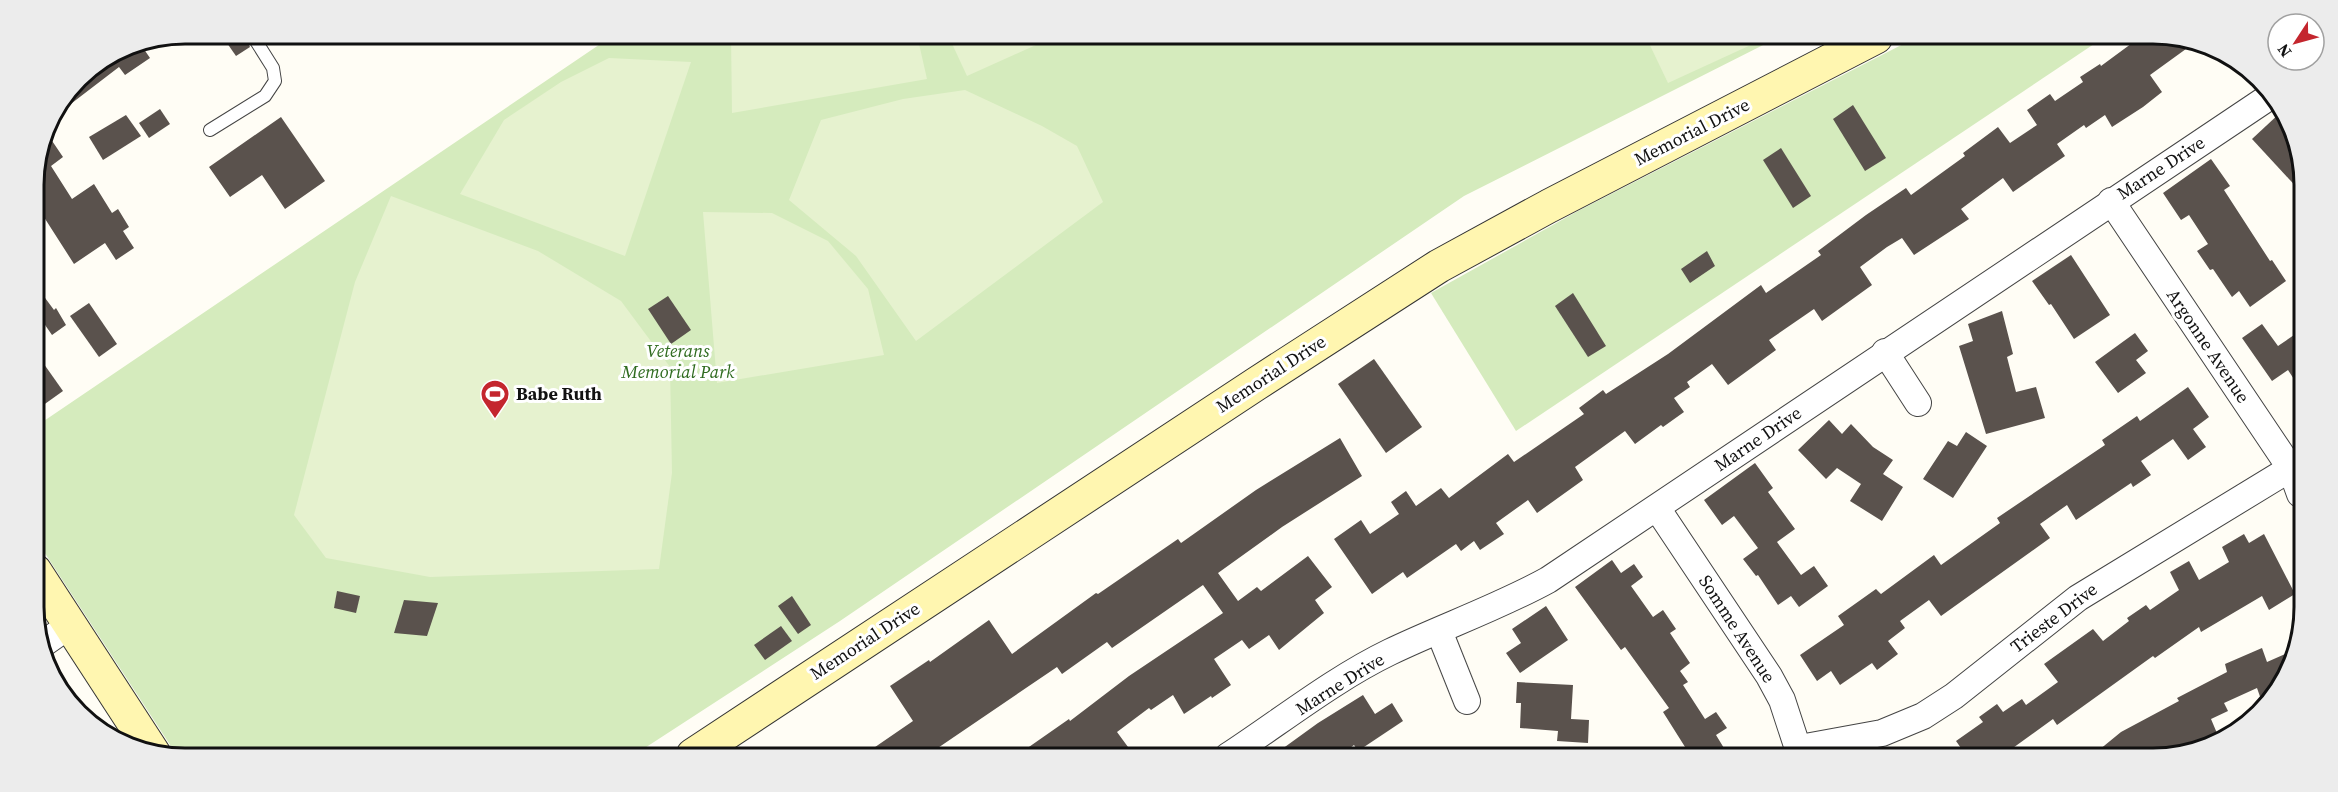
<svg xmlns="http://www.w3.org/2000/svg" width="2338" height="792" viewBox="0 0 2338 792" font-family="'Source Serif 4',serif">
	<rect width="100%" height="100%" fill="#fffdf5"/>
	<!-- green -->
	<g fill="#d5ebbd">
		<path d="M 615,34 L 1779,37 L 1464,196 L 840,621 L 634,755 L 176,754 L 35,538 L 35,427 Z"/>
		<path d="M 1915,38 L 2103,38 L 1516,431 L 1431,293 L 1578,211 Z"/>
	</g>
	<!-- pitch -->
	<g fill="#e6f2cf">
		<path d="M 731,34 L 917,35 L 927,79 L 732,113 Z"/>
		<path d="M 948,35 L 1058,35 L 967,76 Z"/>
		<path d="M 1646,37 L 1765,37 L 1766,38 L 1668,83 Z"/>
		<path d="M 609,58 L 691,62 L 625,256 L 460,194 L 504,120 L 561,82 Z"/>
		<path d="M 965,90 L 1042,126 L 1077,146 L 1103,202 L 916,341 L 856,256 L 789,200 L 821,120 L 903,99 Z"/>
		<path d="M 391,196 L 538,251 L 621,301 L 670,367 L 672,473 L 659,569 L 430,577 L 326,558 L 294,515 L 355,282 Z"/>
		<path d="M 703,212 L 772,213 L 828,241 L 868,289 L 884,355 L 717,383 Z"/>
	</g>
	<!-- building -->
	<g fill="#5a524d">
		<path d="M 220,33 L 243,33 L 250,47 L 236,56 Z"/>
		<path d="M 2139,38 L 2193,38 L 2197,41 L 2150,75 L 2162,92 L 2143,107 L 2112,127 L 2105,115 L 2086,128 L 2084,125 L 2057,144 L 2065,156 L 2013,192 L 2003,178 L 1961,209 L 1969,219 L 1914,255 L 1902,238 L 1887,247 L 1860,267 L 1872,285 L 1822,321 L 1814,309 L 1769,340 L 1776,350 L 1728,385 L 1712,364 L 1687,382 L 1690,387 L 1674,398 L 1684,412 L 1663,427 L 1661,425 L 1635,444 L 1625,431 L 1575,467 L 1583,480 L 1537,513 L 1528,500 L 1496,523 L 1504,534 L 1480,550 L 1474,541 L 1461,551 L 1456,544 L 1407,578 L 1403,572 L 1372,594 L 1334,539 L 1361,520 L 1370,534 L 1399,514 L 1391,502 L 1406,491 L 1416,506 L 1441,488 L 1449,498 L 1508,454 L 1514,462 L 1584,414 L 1579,408 L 1603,390 L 1606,394 L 1668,354 L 1761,285 L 1766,293 L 1821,255 L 1818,251 L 1866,215 L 1906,188 L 1911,195 L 1965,156 L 1963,153 L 1998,127 L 2010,143 L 2037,125 L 2027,110 L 2050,94 L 2055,101 L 2083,82 L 2080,77 L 2100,64 L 2101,66 Z"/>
		<path d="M 139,42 L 150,58 L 125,75 L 119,67 L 55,116 L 53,114 L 78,77 L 127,44 Z"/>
		<path d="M 1853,105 L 1886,158 L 1865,171 L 1833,119 Z"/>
		<path d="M 160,109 L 170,124 L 149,138 L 139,123 Z"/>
		<path d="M 2281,112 L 2302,155 L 2302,193 L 2252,139 Z"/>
		<path d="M 126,115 L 141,136 L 103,160 L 89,137 Z"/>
		<path d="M 281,117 L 325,181 L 285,209 L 262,175 L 230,197 L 209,167 Z"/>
		<path d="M 44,129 L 63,157 L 51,166 L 72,199 L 94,184 L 112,213 L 118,209 L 129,227 L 123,231 L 134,248 L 116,260 L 105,243 L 74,264 L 33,200 L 33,175 Z"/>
		<path d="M 1781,148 L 1811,196 L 1793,208 L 1763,160 Z"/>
		<path d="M 2211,159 L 2230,186 L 2224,190 L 2270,261 L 2272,260 L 2286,281 L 2250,307 L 2239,291 L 2232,297 L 2213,269 L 2210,270 L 2197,251 L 2208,244 L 2189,215 L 2181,220 L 2163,193 Z"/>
		<path d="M 1707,251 L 1715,266 L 1690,283 L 1681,269 Z"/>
		<path d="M 2071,255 L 2110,315 L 2074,339 L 2051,304 L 2049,305 L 2032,281 Z"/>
		<path d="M 34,283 L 54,310 L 56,308 L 66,325 L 52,335 L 34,309 Z"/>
		<path d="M 1573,293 L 1606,346 L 1588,357 L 1555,306 Z"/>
		<path d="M 668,296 L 691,330 L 671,344 L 648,309 Z"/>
		<path d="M 89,303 L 117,344 L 99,357 L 70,316 Z"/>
		<path d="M 2002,311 L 2013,354 L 2007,357 L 2016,392 L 2036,387 L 2045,418 L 1986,434 L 1959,346 L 1973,341 L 1968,324 Z"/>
		<path d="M 2262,324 L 2278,346 L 2294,335 L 2301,345 L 2301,390 L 2288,370 L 2272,381 L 2242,338 Z"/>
		<path d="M 2135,333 L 2148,351 L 2136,360 L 2146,373 L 2118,393 L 2095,362 Z"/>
		<path d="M 34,350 L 63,391 L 35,411 Z"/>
		<path d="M 1374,359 L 1422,427 L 1386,453 L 1338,384 Z"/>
		<path d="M 2188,387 L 2209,417 L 2193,429 L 2206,447 L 2188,460 L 2173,439 L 2141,461 L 2151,475 L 2133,487 L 2131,483 L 2076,520 L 2067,505 L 2040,524 L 2050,538 L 1941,616 L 1929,600 L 1900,621 L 1905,628 L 1888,641 L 1898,654 L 1877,670 L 1872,663 L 1840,685 L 1831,671 L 1817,681 L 1800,655 L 1844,625 L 1838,616 L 1876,589 L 1881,594 L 1934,555 L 1941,565 L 2000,523 L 1997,518 L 2105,445 L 2102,440 L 2137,416 L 2140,421 Z"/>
		<path d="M 1829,420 L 1842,434 L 1851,424 L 1873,447 L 1893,460 L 1883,474 L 1903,487 L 1882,521 L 1850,501 L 1861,484 L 1837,468 L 1826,479 L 1798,450 Z"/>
		<path d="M 1966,432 L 1987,446 L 1953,498 L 1923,479 L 1948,441 L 1957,446 Z"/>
		<path d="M 1340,438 L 1362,476 L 1282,527 L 1218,573 L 1238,601 L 1257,587 L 1261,591 L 1308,556 L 1332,587 L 1315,600 L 1324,613 L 1279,650 L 1269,635 L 1249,649 L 1242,640 L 1214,659 L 1231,685 L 1212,698 L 1211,696 L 1184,714 L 1173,695 L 1151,710 L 1149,708 L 1117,732 L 1128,747 L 1115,756 L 1016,756 L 1069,719 L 1070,721 L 1129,676 L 1223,613 L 1203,585 L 1112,648 L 1107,642 L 1062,674 L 1057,667 L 926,756 L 862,756 L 913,721 L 890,686 L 929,660 L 930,662 L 989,620 L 1012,654 L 1096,593 L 1098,594 L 1178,539 L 1181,543 L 1256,490 Z"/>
		<path d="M 1755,463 L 1773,488 L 1768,492 L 1795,529 L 1777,542 L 1801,575 L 1814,566 L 1828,586 L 1799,607 L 1791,596 L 1778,605 L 1758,575 L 1756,576 L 1743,559 L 1758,548 L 1734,516 L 1722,525 L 1704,500 Z"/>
		<path d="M 2244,534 L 2249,543 L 2264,534 L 2295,594 L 2269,610 L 2262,596 L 2201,632 L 2199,627 L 2155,658 L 2153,656 L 2057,725 L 2053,719 L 1999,758 L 1968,758 L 1956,741 L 1983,722 L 1979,717 L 1997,704 L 2003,712 L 2022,699 L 2026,705 L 2058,682 L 2044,664 L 2093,629 L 2103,641 L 2129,621 L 2127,618 L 2146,605 L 2150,610 L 2179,590 L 2170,572 L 2189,561 L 2199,580 L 2229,562 L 2222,547 Z"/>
		<path d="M 1612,560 L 1621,573 L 1634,564 L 1643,577 L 1631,586 L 1653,617 L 1663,610 L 1676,629 L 1670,633 L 1690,663 L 1680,671 L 1688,682 L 1683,685 L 1705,719 L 1716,712 L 1727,728 L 1716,735 L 1730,758 L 1692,758 L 1663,712 L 1669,708 L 1625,647 L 1621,650 L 1575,587 Z"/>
		<path d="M 337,591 L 360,596 L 356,613 L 334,608 Z"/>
		<path d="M 792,596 L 811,625 L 798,634 L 778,606 Z"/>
		<path d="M 404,600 L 438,603 L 427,636 L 394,633 Z"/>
		<path d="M 1546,606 L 1568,640 L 1520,673 L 1506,653 L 1521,643 L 1512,629 Z"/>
		<path d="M 781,626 L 792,641 L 765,660 L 754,645 Z"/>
		<path d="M 2262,648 L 2267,662 L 2299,648 L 2279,692 L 2264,708 L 2257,688 L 2224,703 L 2228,711 L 2211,719 L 2219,738 L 2163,759 L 2088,759 L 2121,732 L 2179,701 L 2177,698 L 2227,672 L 2225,664 Z"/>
		<path d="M 1517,682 L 1573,685 L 1571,719 L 1589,720 L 1588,743 L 1557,741 L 1558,731 L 1520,728 L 1521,703 L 1516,703 Z"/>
		<path d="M 1363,695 L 1375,714 L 1392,703 L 1403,721 L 1358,751 L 1354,745 L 1338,757 L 1271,757 L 1318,723 Z"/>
	</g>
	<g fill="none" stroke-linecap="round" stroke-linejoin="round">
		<!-- lane casing -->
		<g stroke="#444" stroke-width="14">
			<path id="lane" d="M 210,130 L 265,96 L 275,81 L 273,68 L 251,33"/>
		</g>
		<!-- street casing -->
		<g stroke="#444" stroke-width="28">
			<g id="street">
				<path d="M 2111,201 L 2291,469 L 2300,494"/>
				<path d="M 1885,352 L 1918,403"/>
				<path d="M 1657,508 L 1769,676 L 1782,700 L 1801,758"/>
				<path d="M 1439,631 L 1467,701"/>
				<path d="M 40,646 L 70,625"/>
				<path d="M 1800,748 L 1882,733 L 1923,716 L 1954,696 L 2078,598 L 2301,462"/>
				<path d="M 1228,756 C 1280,722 1334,679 1390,652 C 1442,627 1497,608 1548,580 L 2272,95"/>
			</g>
		</g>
		<!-- secondary casing -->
		<g stroke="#333" stroke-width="35">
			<g id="secondary">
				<path d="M 35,571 L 154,754"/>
				<path d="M 693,755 L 1256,384 L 1439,266 L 1549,206 L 1876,37"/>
			</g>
		</g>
		<!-- lane -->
		<use href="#lane" stroke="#fff" stroke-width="12"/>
		<!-- street -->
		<use href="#street" stroke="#fff" stroke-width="26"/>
		<!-- secondary -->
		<use href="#secondary" stroke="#fff6b0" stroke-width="33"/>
	</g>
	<!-- icons -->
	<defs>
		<g id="stadium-pin" transform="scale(1.5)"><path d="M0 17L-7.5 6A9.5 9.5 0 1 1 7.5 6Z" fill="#c4262e" stroke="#fff"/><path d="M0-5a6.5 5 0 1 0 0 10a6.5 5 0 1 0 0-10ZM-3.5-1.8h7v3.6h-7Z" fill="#fff"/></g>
	</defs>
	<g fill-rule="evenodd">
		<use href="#stadium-pin" x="495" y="394"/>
	</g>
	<g text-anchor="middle" stroke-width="6" stroke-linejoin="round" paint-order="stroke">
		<!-- street labels -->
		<g font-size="18" fill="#111" stroke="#fff">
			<text transform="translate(1692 132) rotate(-27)" y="6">Memorial Drive</text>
			<text transform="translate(2161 168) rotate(-33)" y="6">Marne Drive</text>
			<text transform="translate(2208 346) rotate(56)" y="6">Argonne Avenue</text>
			<text transform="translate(1271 374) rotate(-33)" y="6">Memorial Drive</text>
			<text transform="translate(1758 439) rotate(-34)" y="6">Marne Drive</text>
			<text transform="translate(2054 618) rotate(-37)" y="6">Trieste Drive</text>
			<text transform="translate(1737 629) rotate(57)" y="6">Somme Avenue</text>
			<text transform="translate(865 641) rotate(-33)" y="6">Memorial Drive</text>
			<text transform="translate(1340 684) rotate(-32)" y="6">Marne Drive</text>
		</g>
		<!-- park labels -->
		<g font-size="18" font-style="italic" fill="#2f6b1f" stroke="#fff">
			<text x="678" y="357">Veterans<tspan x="678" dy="21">Memorial Park</tspan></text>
		</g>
		<!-- poi labels -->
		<g font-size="18" font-weight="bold" fill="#111" stroke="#fff" text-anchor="start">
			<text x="516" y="400">Babe Ruth</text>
		</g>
	</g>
	<!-- crop -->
	<path d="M0 0H2338V792H0ZM185 44H2153A141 141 0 0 1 2294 185V607A141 141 0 0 1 2153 748H185A141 141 0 0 1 44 607V185A141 141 0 0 1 185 44Z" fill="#ececec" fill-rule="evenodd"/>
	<path fill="none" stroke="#111" stroke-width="3" d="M185 44H2153A141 141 0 0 1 2294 185V607A141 141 0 0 1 2153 748H185A141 141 0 0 1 44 607V185A141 141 0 0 1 185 44Z"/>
	<!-- north arrow -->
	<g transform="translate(2296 42) rotate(234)"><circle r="28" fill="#ffffff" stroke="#a0a0a0" stroke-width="1.5"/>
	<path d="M0-4.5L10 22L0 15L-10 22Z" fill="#c4262e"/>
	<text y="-9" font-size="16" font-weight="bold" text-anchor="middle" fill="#111111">N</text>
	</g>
</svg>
